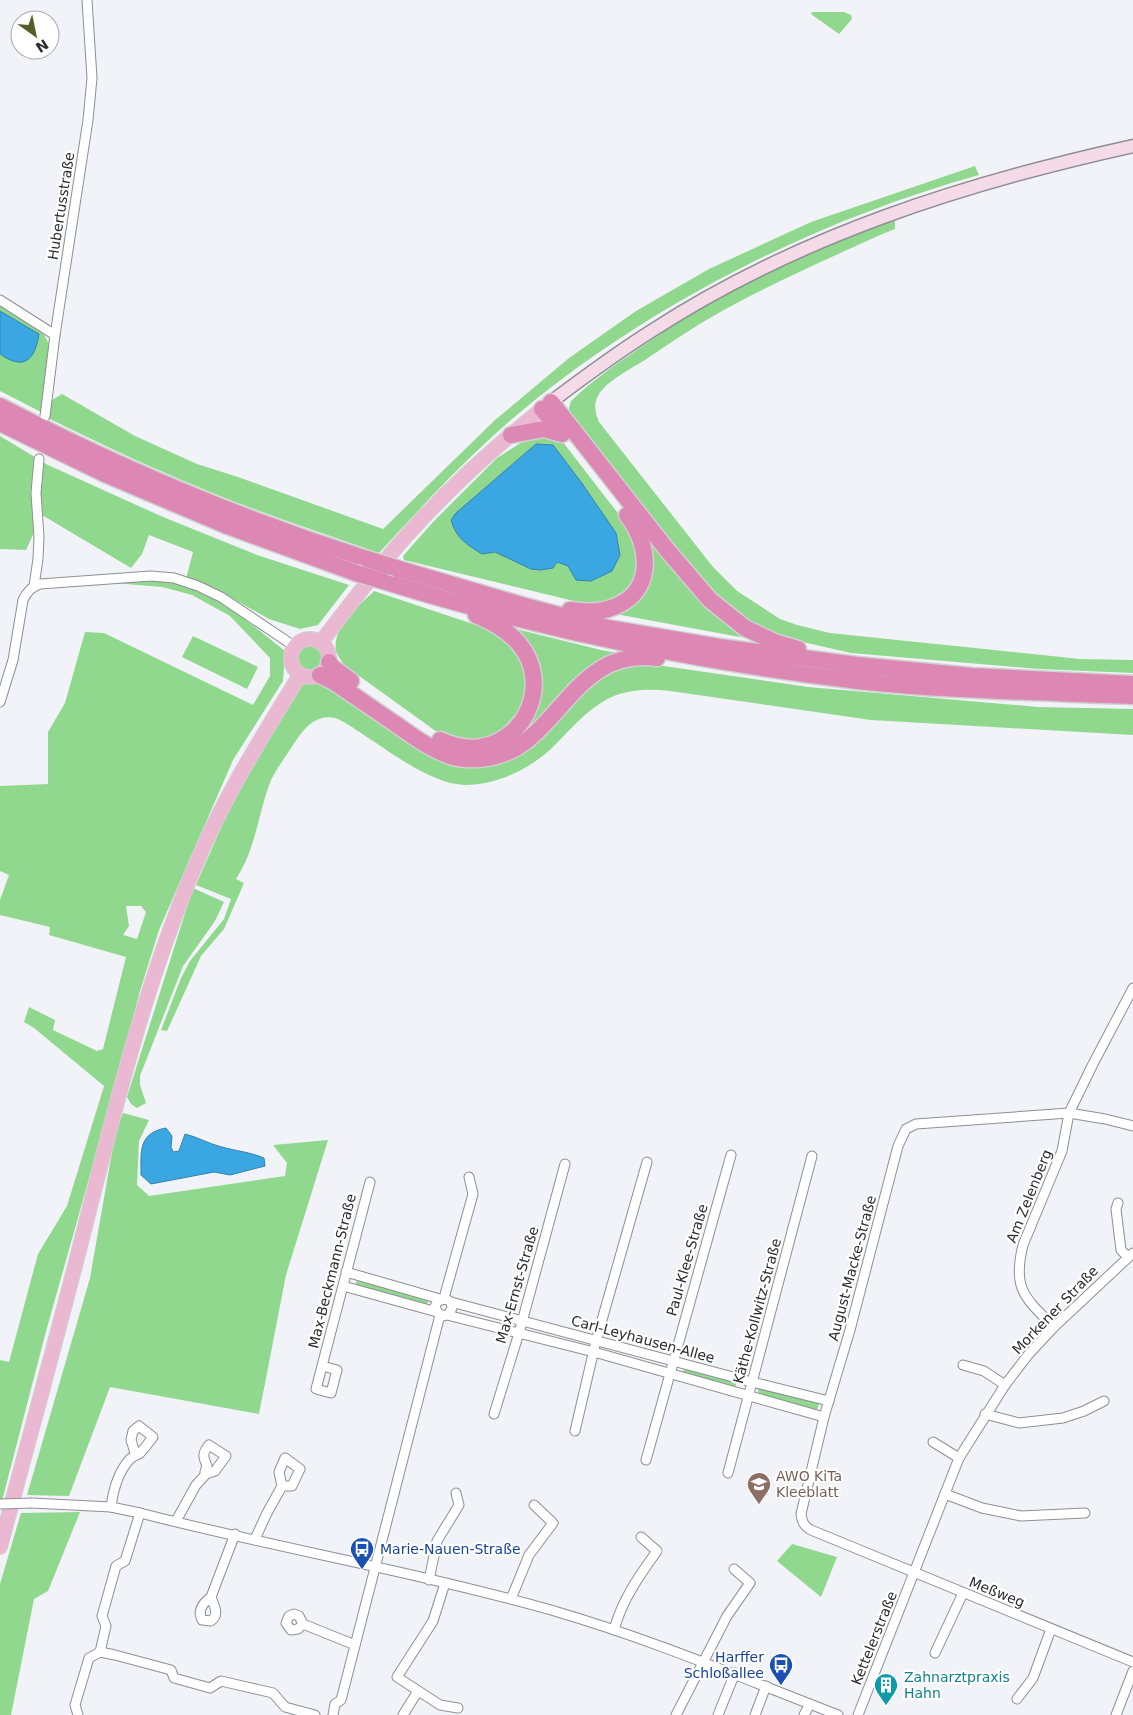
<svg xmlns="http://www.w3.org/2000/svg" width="1133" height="1715" viewBox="0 0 1133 1715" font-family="'DejaVu Sans',sans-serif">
	<rect width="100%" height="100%" fill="#f2f3f8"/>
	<!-- green -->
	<g fill="#90d88d" fill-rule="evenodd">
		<path d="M 812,12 L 844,12 L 851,15 L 852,19 L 839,34 L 811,14 Z"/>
		<path d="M 975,166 L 979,175 C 817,220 654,302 524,409 C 472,452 425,503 379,553 C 327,535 276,518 225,498 C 165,474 106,447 48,418 L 52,400 L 62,394 L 135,436 L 197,464 L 238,477 L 383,529 L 494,421 L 569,358 L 636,311 L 709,269 L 811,222 Z"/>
		<path d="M 895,220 L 895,229 L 880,235 C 827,259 773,283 722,311 C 695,326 670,343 645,360 C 632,368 607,381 599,394 C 593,404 595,412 599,422 L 713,567 L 737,591 L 780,619 L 797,625 L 830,633 L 1080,659 L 1133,660 L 1133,673 L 1039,669 L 851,653 L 781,637 L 745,619 L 716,597 L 570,414 L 569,408 L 571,401 C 595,378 622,360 650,341 C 725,290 808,249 895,220 Z"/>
		<path d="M 0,304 L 42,331 L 49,344 L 41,412 L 0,391 Z"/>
		<path d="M 0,436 L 48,465 L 163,517 L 257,555 L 349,585 L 318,625 L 300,629 L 269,619 L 214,588 L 186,579 L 193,552 L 149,535 L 142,554 L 131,568 L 42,515 L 26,550 L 0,549 Z"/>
		<path d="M 551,436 L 562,441 L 627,525 L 634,537 L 638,570 C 622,598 616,606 582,603 L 404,560 L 403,556 L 433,522 L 497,458 L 522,442 Z"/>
		<path d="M 645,536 L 756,640 L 610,613 L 633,598 Z"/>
		<path d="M 119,581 C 137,581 158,579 176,583 C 216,592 253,626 284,650 L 285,653 L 283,681 L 233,760 L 159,930 L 140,991 L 115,1086 L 45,1335 L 2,1501 L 0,1501 L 0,1360 L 9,1362 L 38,1254 L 67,1206 L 104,1086 L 34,1028 L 24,1022 L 29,1007 L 55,1020 L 53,1030 L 97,1051 L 103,1049 L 126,957 L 49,935 L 50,927 L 0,915 L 0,900 L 9,875 L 0,871 L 0,786 L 48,784 L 48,732 L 65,703 L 85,632 L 104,633 L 253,705 L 270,676 L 270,658 L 230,616 L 192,595 L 162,587 L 114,583 ZM 126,906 L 141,906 L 146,912 L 137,939 L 123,935 L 129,926 Z"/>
		<path d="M 374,591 L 485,628 L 509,645 L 519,658 L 527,677 L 522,707 L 499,733 L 482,740 L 459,740 L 437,732 L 344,665 C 342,661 337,655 336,651 C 332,627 359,606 374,591 Z"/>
		<path d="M 512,628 L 601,650 L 624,654 L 523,737 L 478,750 L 538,701 Z"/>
		<path d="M 193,636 L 258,667 L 247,689 L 182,657 Z"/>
		<circle cx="309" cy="658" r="17"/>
		<path d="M 643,663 L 808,687 L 1038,707 L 1133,709 L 1133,735 L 871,720 L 670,691 C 651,689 633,689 614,696 C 590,706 571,729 553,747 C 530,769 497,785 465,785 C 431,784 389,751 361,733 C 353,728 344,721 335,718 C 327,716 320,718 313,722 C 303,728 296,741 289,751 C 283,760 276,770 271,780 C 258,813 256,849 236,879 L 244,883 L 224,929 L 201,956 L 167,1031 L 161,1030 L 181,978 L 190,961 L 224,919 L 231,899 L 196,885 L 241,782 L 299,686 L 309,682 L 321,682 L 451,765 L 481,768 L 513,758 L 574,700 L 611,671 Z"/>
		<path d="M 193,888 L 224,902 L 215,921 L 183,966 L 140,1076 L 140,1085 L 146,1103 L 137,1108 L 131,1104 L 127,1097 Z"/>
		<path d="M 123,1113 L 149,1120 L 139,1141 L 137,1185 L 149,1196 L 285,1176 L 287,1163 L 273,1145 L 328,1140 L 286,1275 L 259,1414 L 110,1387 L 69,1496 L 27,1495 L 90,1278 L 115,1135 Z"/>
		<path d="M 357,1281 L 426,1298 L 428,1301 L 427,1305 L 355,1285 Z"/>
		<path d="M 686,1368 L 737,1381 L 735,1388 L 684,1375 L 682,1372 Z"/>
		<path d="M 763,1387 L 819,1403 L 817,1410 L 759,1395 L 758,1389 Z"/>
		<path d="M 80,1512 L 48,1591 L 34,1599 L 11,1715 L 0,1715 L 0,1584 L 21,1513 Z"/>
		<path d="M 792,1544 L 837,1557 L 821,1597 L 777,1561 Z"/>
	</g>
	<!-- water -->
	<g fill="#3ba7e2" stroke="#3682ac">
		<path d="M 0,311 L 39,334 C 35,360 24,371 0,354 Z"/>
		<path d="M 536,444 L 553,445 L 581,482 L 616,533 L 620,555 L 612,571 L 591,581 L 576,580 L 568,566 L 557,562 L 553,568 L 540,570 L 531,569 L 495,552 L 482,554 C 466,544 456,538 451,520 L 456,513 Z"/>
		<path d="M 166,1128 L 172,1136 L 171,1147 L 173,1152 L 179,1151 L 185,1134 C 198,1137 209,1144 222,1147 C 236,1151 250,1152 264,1158 L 265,1166 L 230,1175 L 214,1172 L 151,1184 L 141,1175 C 141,1152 138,1133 166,1128 Z"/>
	</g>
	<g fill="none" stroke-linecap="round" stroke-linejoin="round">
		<!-- minor casing -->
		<g stroke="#8e8f94" stroke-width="11">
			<g id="minor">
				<path d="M 0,300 L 55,335"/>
				<path d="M 45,416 L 55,335 L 88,120 L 92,78 L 87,0"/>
				<path d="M 34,586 L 38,559 L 39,537 L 36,493 L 39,459"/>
				<path d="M 0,702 L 13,660 L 23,600 C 27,592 31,587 40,584 L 151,576 L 174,578 L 198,586 L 221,597 L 294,646"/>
				<path d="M 1133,1126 L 1105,1119 L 1069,1113 L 916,1124 L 906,1129 L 898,1146 L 850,1330 L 824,1417 L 801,1514 C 802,1522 804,1526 811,1530 L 1133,1662"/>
				<path d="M 1118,1203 L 1116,1209 L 1121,1250 L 1128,1257"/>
				<path d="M 346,1272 L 440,1299"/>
				<path d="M 343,1286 L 437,1312"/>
				<path d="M 444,1298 L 473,1194 L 469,1177"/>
				<path d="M 451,1302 L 452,1308 L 449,1314 L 443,1316 L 437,1312 L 435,1306 L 438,1301 L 446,1299 L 451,1302 L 752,1382 L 829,1401"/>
				<path d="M 447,1315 L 594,1352 L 824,1417"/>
				<path d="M 1054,1327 C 1025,1298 1012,1289 1023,1245 L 1062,1151 L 1069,1113 L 1093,1064 L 1133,988"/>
				<path d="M 963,1365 L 984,1371 L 1005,1385"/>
				<path d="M 322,1366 L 337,1370 L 331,1393 L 316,1389 L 370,1182"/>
				<path d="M 494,1414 L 519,1333 L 565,1164"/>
				<path d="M 985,1414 L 1019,1423 L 1063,1418 L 1084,1411 L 1104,1401"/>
				<path d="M 575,1431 L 596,1341 L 647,1162"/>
				<path d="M 933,1442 L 959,1458"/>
				<path d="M 646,1460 L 731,1155"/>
				<path d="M 728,1473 L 812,1156"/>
				<path d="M 945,1494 L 982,1508 L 1021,1516 L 1085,1513"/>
				<path d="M 32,1503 L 111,1507 L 140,1513 C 277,1548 416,1572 551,1610 C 651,1639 742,1678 838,1715"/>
				<path d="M 111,1507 C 113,1491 118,1472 130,1459 C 133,1456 137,1455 140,1453 C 145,1448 149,1442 153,1437 L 139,1426 L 133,1431 L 131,1440 L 135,1453 L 139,1454"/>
				<path d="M 176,1521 L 196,1485 L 207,1473 L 209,1473 L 215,1471 L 226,1456 L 209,1445 C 202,1453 203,1457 207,1466 L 205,1472 L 207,1473"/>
				<path d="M 255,1539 L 267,1513 L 282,1486 L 292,1486 L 300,1469 L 285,1458 L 279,1472 L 282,1486"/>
				<path d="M 429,1580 L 437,1541 L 459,1505 L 456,1493"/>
				<path d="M 445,1583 L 433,1621 L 397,1677 L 440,1705 L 458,1708"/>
				<path d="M 211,1597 C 203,1603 197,1610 202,1620 L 211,1621 C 220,1614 214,1606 211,1597 L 235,1534"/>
				<path d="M 511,1599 L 529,1555 L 553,1523 L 534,1505"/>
				<path d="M 303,1624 L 299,1616 L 294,1614 L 289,1616 L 286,1623 L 291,1630 L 298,1629 L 303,1624 L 355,1645"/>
				<path d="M 614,1630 C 622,1600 639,1576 657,1551 L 641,1537"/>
				<path d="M 100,1652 L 115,1655 L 171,1670 L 174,1678 L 210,1688 L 221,1681 L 273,1693 L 285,1707 L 315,1715"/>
				<path d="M 935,1653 L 963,1593"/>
				<path d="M 1017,1699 L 1033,1678 L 1051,1629"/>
				<path d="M 78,1715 L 75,1705 L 89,1658 L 100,1652 L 106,1626 L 102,1616 L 116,1566 L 125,1561 L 140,1513"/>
				<path d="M 333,1715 L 335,1704 L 341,1700 L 440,1315"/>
				<path d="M 403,1715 L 418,1691"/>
				<path d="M 676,1715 L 727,1616 L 750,1583 L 734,1569"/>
				<path d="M 718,1715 L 735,1673"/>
				<path d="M 755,1715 L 766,1686"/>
				<path d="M 804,1715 L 810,1704"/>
				<path d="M 858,1715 L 959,1458 L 1005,1385 L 1028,1355 L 1054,1327 L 1133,1253"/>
				<path d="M 1116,1715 L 1133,1671"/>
			</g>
		</g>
		<!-- secondary casing -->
		<g stroke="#8e8f94" stroke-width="15">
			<path id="secondary" d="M 551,402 C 584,377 618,352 653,330 C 798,236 965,183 1133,146"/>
		</g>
		<!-- primary casing -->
		<g stroke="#d0d0d1" stroke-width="16">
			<g id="primary">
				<circle cx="310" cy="658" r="19"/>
				<path d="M 321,642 C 353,601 384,559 420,521 C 459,479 504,439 550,403"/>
				<path d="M 0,1547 C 26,1450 53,1352 78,1254 C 111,1125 141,995 193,871 C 221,802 261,738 300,675"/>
			</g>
		</g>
		<!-- motorway casing -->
		<g stroke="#d0d0d1" stroke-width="19">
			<g id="motorway">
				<path d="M 551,402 L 668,551 L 710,600 L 745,628 L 777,643 L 798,649"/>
				<path d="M 0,406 C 118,467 241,519 367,559"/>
				<path d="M 542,409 L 562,433"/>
				<path d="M 0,423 L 107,475 L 225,525 L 356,573"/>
				<path d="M 511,435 L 544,429 L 562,434"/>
				<path d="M 396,568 L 525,606 L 608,628 L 720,647 L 857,665 L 972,676 L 1133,684"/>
				<path d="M 383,581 C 538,629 697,662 858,681 C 949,691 1041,692 1133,696"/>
				<path d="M 570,610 C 583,612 595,613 608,609 C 655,596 652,547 627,515"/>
				<path d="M 329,662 L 332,667 L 351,681"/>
				<path d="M 320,675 L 334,682 C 355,696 376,711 397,725 C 414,737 430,749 450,756 C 462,760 475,760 487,758 C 559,748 570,646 657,658"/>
				<path d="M 440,740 C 453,746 467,749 481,747 C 528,739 550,682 520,645 C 509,631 493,622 476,615"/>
			</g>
		</g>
		<!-- minor -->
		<use href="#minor" stroke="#fff" stroke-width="9"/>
		<!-- secondary -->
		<use href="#secondary" stroke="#f5dbe8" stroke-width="12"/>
		<!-- primary -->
		<use href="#primary" stroke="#ebb8d2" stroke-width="14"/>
		<!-- motorway -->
		<use href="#motorway" stroke="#dd88b4" stroke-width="16"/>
		<!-- minor-bridge casing -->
		<g stroke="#8e8f94" stroke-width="11" stroke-linecap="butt">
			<path id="minor-bridge" d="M 0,1504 L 32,1503"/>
		</g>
		<!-- motorway-bridge casing -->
		<g stroke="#d0d0d1" stroke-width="19" stroke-linecap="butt">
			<g id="motorway-bridge">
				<path d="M 367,559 L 396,568"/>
				<path d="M 356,573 L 383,581"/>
			</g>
		</g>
		<!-- minor-bridge -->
		<use href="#minor-bridge" stroke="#fff" stroke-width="9"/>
		<!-- motorway-bridge -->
		<use href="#motorway-bridge" stroke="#dd88b4" stroke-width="16"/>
	</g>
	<!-- icons -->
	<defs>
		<g id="school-pin" transform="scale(1.25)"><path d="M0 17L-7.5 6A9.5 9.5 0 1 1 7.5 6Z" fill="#8d6e63" stroke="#fff"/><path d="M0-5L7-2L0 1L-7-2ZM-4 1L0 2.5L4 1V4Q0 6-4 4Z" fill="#fff"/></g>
		<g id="bus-pin" transform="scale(1.25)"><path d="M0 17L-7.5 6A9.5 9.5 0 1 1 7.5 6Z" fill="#1a4fb4" stroke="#fff"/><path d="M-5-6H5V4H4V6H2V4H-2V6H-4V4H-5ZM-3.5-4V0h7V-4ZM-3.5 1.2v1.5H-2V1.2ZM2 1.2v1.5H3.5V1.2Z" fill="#fff"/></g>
		<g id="building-pin" transform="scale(1.25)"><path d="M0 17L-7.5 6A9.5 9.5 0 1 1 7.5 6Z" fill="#0f9aa8" stroke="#fff"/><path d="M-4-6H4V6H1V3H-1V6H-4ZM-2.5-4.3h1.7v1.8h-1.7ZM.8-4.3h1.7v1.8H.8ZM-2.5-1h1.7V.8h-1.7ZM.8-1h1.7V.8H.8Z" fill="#fff"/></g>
	</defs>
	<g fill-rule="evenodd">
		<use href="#school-pin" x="759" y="1484"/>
		<use href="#bus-pin" x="362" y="1549"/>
		<use href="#bus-pin" x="781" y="1665"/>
		<use href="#building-pin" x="886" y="1685"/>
	</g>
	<g text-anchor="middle" stroke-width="4.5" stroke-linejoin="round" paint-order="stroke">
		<!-- street labels -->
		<g font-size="14" fill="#2b2b2d" stroke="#fff">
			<text transform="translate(61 206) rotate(-81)" y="5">Hubertusstraße</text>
			<text transform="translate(1029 1196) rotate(-68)" y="5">Am Zelenberg</text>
			<text transform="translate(687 1260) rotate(-74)" y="5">Paul-Klee-Straße</text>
			<text transform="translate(852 1268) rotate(-75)" y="5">August-Macke-Straße</text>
			<text transform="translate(332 1271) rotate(-76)" y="5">Max-Beckmann-Straße</text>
			<text transform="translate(517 1285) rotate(-74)" y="5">Max-Ernst-Straße</text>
			<text transform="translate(1055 1310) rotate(-46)" y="5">Morkener Straße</text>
			<text transform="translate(757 1311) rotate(-75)" y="5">Käthe-Kollwitz-Straße</text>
			<text transform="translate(643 1339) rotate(15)" y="5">Carl-Leyhausen-Allee</text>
			<text transform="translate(997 1592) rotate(22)" y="5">Meßweg</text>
			<text transform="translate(874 1638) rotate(-68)" y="5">Kettelerstraße</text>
		</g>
		<!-- education labels -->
		<g font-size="14" fill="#785e54" stroke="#fff" text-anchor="start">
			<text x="776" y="1481">AWO KiTa<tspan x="776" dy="16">Kleeblatt</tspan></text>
		</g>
		<!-- transit labels -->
		<g font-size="14" fill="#164399" stroke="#fff" text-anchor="start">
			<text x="380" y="1554">Marie-Nauen-Straße</text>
			<text x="764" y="1662" text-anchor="end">Harffer<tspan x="764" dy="16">Schloßallee</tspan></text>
		</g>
		<!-- culture labels -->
		<g font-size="14" fill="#0d838f" stroke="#fff" text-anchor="start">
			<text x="904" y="1682">Zahnarztpraxis<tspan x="904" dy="16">Hahn</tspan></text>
		</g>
	</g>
	<!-- north arrow -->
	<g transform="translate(35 35) rotate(147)"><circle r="24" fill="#ffffff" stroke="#aaaaab"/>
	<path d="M0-4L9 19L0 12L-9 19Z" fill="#575e2c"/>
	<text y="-8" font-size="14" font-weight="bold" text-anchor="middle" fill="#2b2b2d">N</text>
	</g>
</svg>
